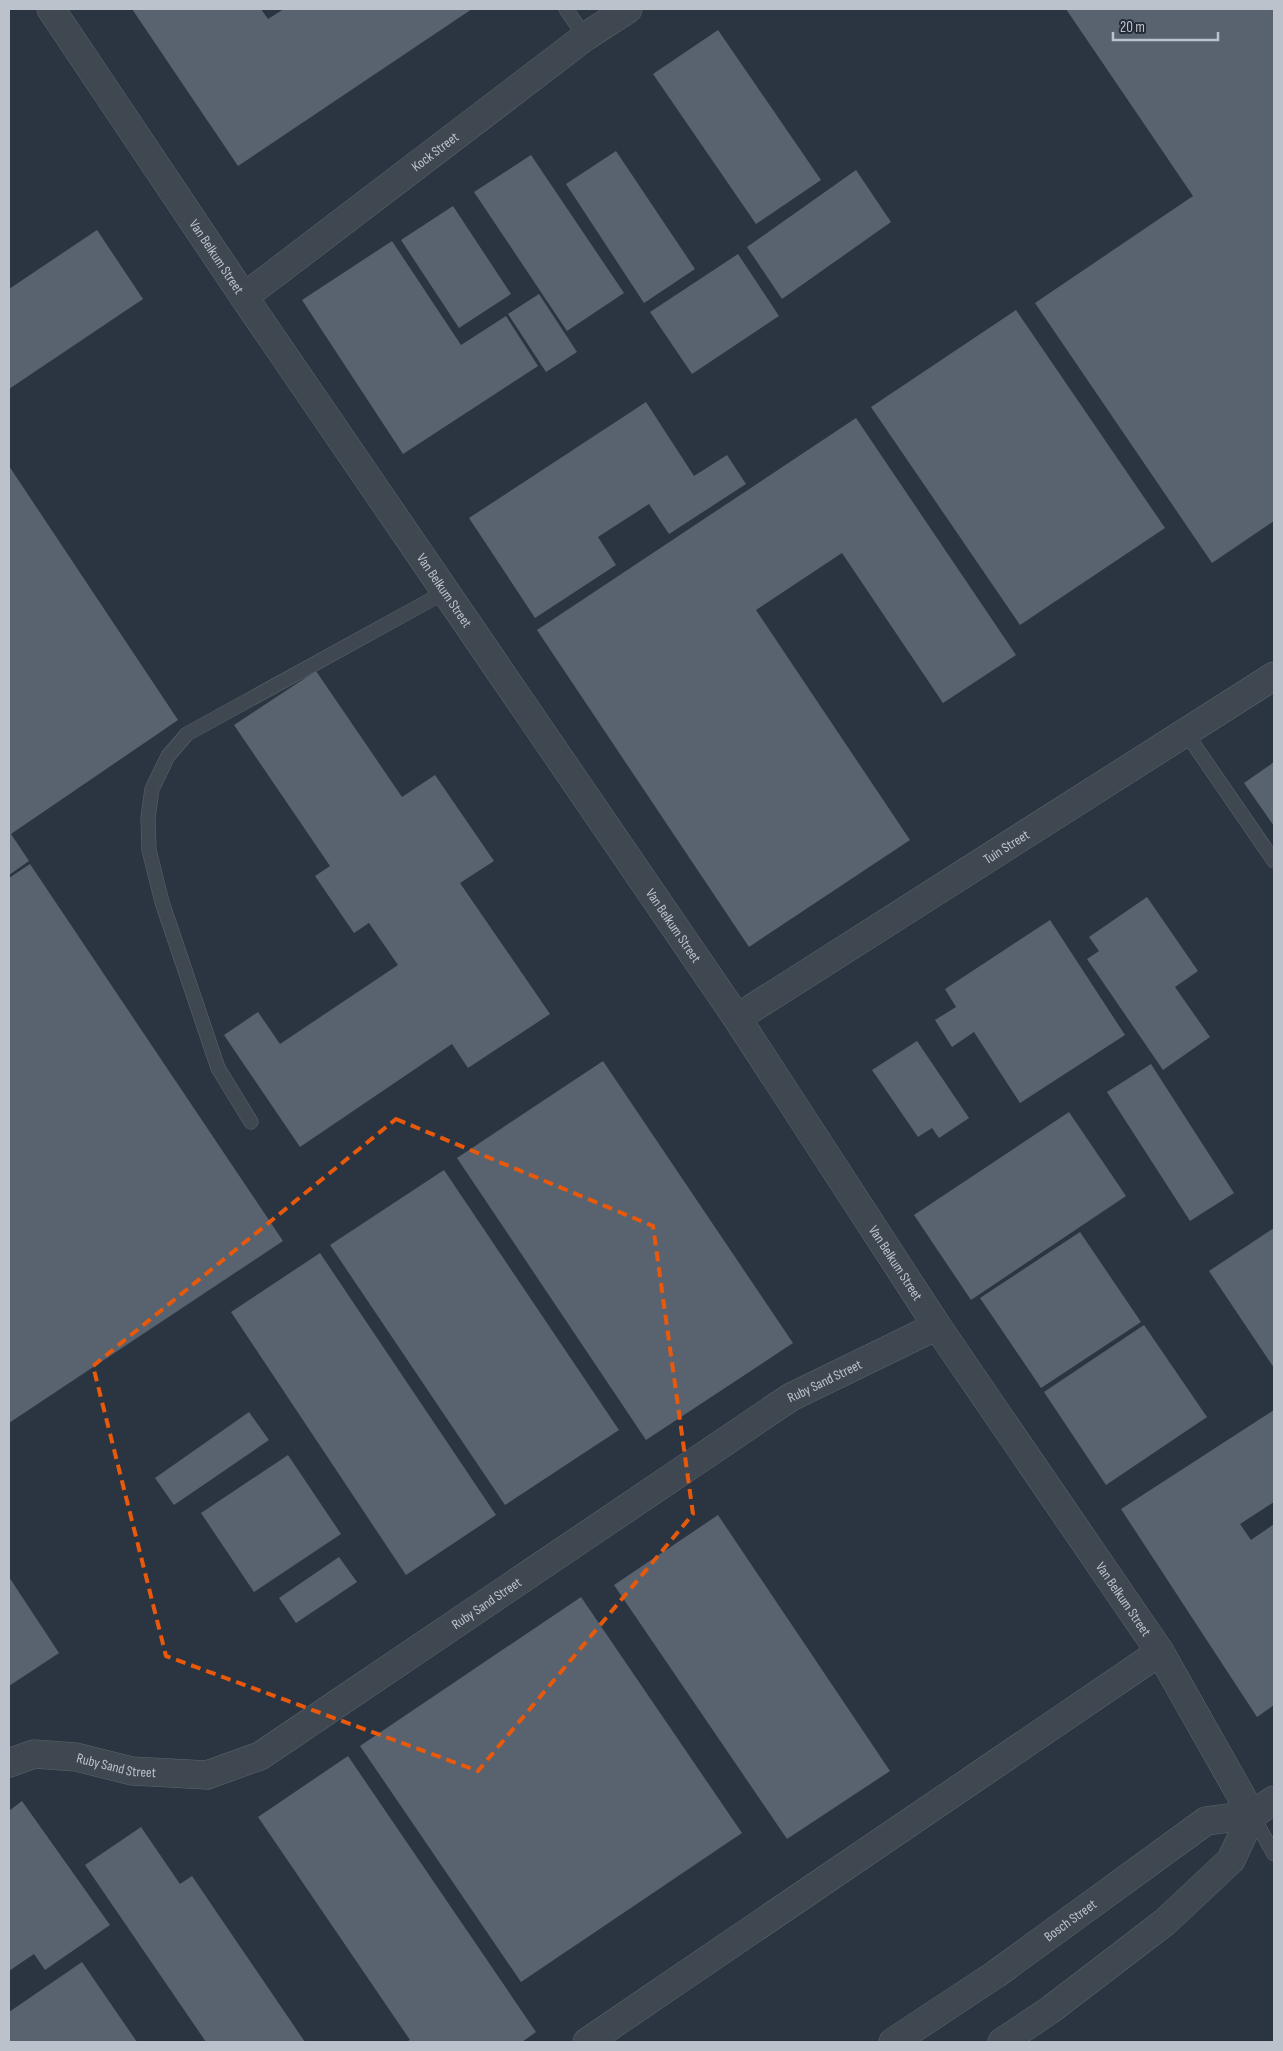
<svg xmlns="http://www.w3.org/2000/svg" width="1283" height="2051" viewBox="0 0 1283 2051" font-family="'Sofia Sans Condensed',sans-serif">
	<rect width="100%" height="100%" fill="#2b3541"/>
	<!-- building -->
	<g fill="#596370">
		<path d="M 132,9 L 261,9 L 268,19 L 284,9 L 472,9 L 238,166 Z"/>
		<path d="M 1066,9 L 1274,9 L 1274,521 L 1212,563 L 1035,303 L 1193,196 Z"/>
		<path d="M 718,30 L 821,180 L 756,224 L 653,74 Z"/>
		<path d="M 616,151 L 695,269 L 644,303 L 566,184 Z"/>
		<path d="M 531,155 L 624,293 L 567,331 L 474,192 Z"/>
		<path d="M 856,170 L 891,222 L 782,299 L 747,247 Z"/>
		<path d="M 453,206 L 511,294 L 459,328 L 401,240 Z"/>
		<path d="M 97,230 L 143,299 L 9,389 L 9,289 Z"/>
		<path d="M 392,241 L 461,345 L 506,316 L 538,366 L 403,454 L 302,300 Z"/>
		<path d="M 738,254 L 779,316 L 692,374 L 650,312 Z"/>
		<path d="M 539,294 L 577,352 L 546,372 L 508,314 Z"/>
		<path d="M 1016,310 L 1165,528 L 1020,625 L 871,407 Z"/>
		<path d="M 646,402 L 694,476 L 727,455 L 746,484 L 669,534 L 649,504 L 598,537 L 616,565 L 535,618 L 469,518 Z"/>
		<path d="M 856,418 L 1016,655 L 943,703 L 842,553 L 756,610 L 910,840 L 749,947 L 537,630 Z"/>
		<path d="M 9,466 L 178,720 L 11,834 L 29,861 L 9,875 Z"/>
		<path d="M 316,671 L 402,797 L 435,775 L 494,861 L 460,883 L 550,1014 L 468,1068 L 452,1044 L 300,1147 L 224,1035 L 258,1012 L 280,1044 L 398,965 L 369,923 L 354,933 L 315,876 L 330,866 L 234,725 Z"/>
		<path d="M 1274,762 L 1274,826 L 1244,783 Z"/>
		<path d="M 30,864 L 283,1241 L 9,1423 L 9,878 Z"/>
		<path d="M 1147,897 L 1198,971 L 1175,987 L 1210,1037 L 1163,1070 L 1087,959 L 1099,951 L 1089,937 Z"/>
		<path d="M 1050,920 L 1125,1035 L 1020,1103 L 974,1032 L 952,1047 L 935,1020 L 956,1007 L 945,989 Z"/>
		<path d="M 917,1041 L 969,1118 L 939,1138 L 932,1128 L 918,1137 L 872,1070 Z"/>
		<path d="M 603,1061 L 793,1343 L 646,1440 L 457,1158 Z"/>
		<path d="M 1151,1064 L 1234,1193 L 1190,1221 L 1107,1092 Z"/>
		<path d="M 1069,1112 L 1126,1196 L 971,1300 L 914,1215 Z"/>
		<path d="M 444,1170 L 619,1430 L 505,1505 L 330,1245 Z"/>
		<path d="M 1274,1228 L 1274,1368 L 1209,1271 Z"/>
		<path d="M 1080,1232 L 1141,1322 L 1041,1388 L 980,1298 Z"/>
		<path d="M 320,1253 L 496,1515 L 406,1575 L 231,1312 Z"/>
		<path d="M 1144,1325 L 1207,1417 L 1106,1485 L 1044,1392 Z"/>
		<path d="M 1274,1410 L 1274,1502 L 1240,1524 L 1251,1540 L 1274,1524 L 1274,1705 L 1257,1717 L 1121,1509 Z"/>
		<path d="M 249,1412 L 269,1440 L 174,1505 L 155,1478 Z"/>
		<path d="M 288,1455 L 341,1534 L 254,1592 L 201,1513 Z"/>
		<path d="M 718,1515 L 890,1771 L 787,1839 L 614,1585 Z"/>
		<path d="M 339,1557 L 357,1582 L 296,1623 L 279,1598 Z"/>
		<path d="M 9,1577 L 59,1653 L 9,1686 Z"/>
		<path d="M 581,1597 L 742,1833 L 521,1982 L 360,1746 Z"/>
		<path d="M 348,1756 L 536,2032 L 522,2042 L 406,2042 L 410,2040 L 258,1817 Z"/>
		<path d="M 22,1801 L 110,1925 L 45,1970 L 34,1954 L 9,1971 L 9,1811 Z"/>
		<path d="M 141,1827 L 180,1884 L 192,1876 L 305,2042 L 206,2042 L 85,1865 Z"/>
		<path d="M 82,1962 L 137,2042 L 9,2042 L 9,2012 Z"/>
	</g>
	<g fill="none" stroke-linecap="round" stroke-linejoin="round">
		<!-- lane casing -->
		<g stroke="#5d646e" stroke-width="15">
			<g id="lane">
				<path d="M 566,9 L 585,37"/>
				<path d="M 1186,733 L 1274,861"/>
				<path d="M 251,1122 L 218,1068 L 162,902 L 149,850 L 148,818 L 152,789 L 168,756 L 187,734 L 445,592"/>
				<path d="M 1252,1815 L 1274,1854"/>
			</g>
		</g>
		<!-- street casing -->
		<g stroke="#5d646e" stroke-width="29">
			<g id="street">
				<path id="s1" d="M 51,9 L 244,297 L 737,1018 L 937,1326 L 1160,1652 L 1252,1815"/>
				<path id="s2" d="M 244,297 L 585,37 L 628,9"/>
				<path id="s3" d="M 737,1018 L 1274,676"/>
				<path id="s4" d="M 9,1763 L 34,1754 L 76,1757 L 132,1771 L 207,1775 L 260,1756 L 791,1397 L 937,1326"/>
				<path d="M 587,2042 L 1160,1652"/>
				<path id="s5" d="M 893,2042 L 996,1974 L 1206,1821 L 1252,1815 L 1274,1800"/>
				<path d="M 1002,2042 L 1050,2010 L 1165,1922 L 1231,1860 L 1252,1815"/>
			</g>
		</g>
		<!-- lane -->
		<use href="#lane" stroke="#3f4751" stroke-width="14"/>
		<!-- street -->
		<use href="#street" stroke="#3f4751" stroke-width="28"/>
	</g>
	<!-- marked area -->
	<path fill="none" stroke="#e8590c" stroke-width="4" stroke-dasharray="10 6" stroke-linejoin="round" d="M 396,1119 L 653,1226 L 693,1514 L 478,1771 L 166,1656 L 93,1366 Z"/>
	<g text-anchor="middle" stroke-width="4.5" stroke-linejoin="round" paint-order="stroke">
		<!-- street labels -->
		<g font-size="14" fill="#bcc2cb" stroke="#232b36">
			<text dy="5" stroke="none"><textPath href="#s2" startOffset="240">Kock Street</textPath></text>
			<text dy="5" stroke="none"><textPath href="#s1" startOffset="298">Van Belkum Street</textPath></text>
			<text dy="5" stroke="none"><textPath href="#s1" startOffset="702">Van Belkum Street</textPath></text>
			<text dy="5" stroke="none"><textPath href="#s3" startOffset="319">Tuin Street</textPath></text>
			<text dy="5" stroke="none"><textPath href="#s1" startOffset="1108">Van Belkum Street</textPath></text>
			<text dy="5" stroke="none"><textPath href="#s1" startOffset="1512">Van Belkum Street</textPath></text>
			<text dy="5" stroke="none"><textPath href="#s4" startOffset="936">Ruby Sand Street</textPath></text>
			<text dy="5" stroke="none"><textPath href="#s1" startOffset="1918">Van Belkum Street</textPath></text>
			<text dy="5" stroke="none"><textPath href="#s4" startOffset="531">Ruby Sand Street</textPath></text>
			<text dy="5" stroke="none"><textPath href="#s4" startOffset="110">Ruby Sand Street</textPath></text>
			<text dy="5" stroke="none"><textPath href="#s5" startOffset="215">Bosch Street</textPath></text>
		</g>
	</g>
	<!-- border -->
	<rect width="1283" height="2051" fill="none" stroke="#bcc2cb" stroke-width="20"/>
	<!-- scale -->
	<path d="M1113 32v8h105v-8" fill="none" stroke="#bcc2cb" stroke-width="2.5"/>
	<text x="1120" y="32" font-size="15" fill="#bcc2cb" stroke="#232b36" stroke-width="4" paint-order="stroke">20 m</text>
</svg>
